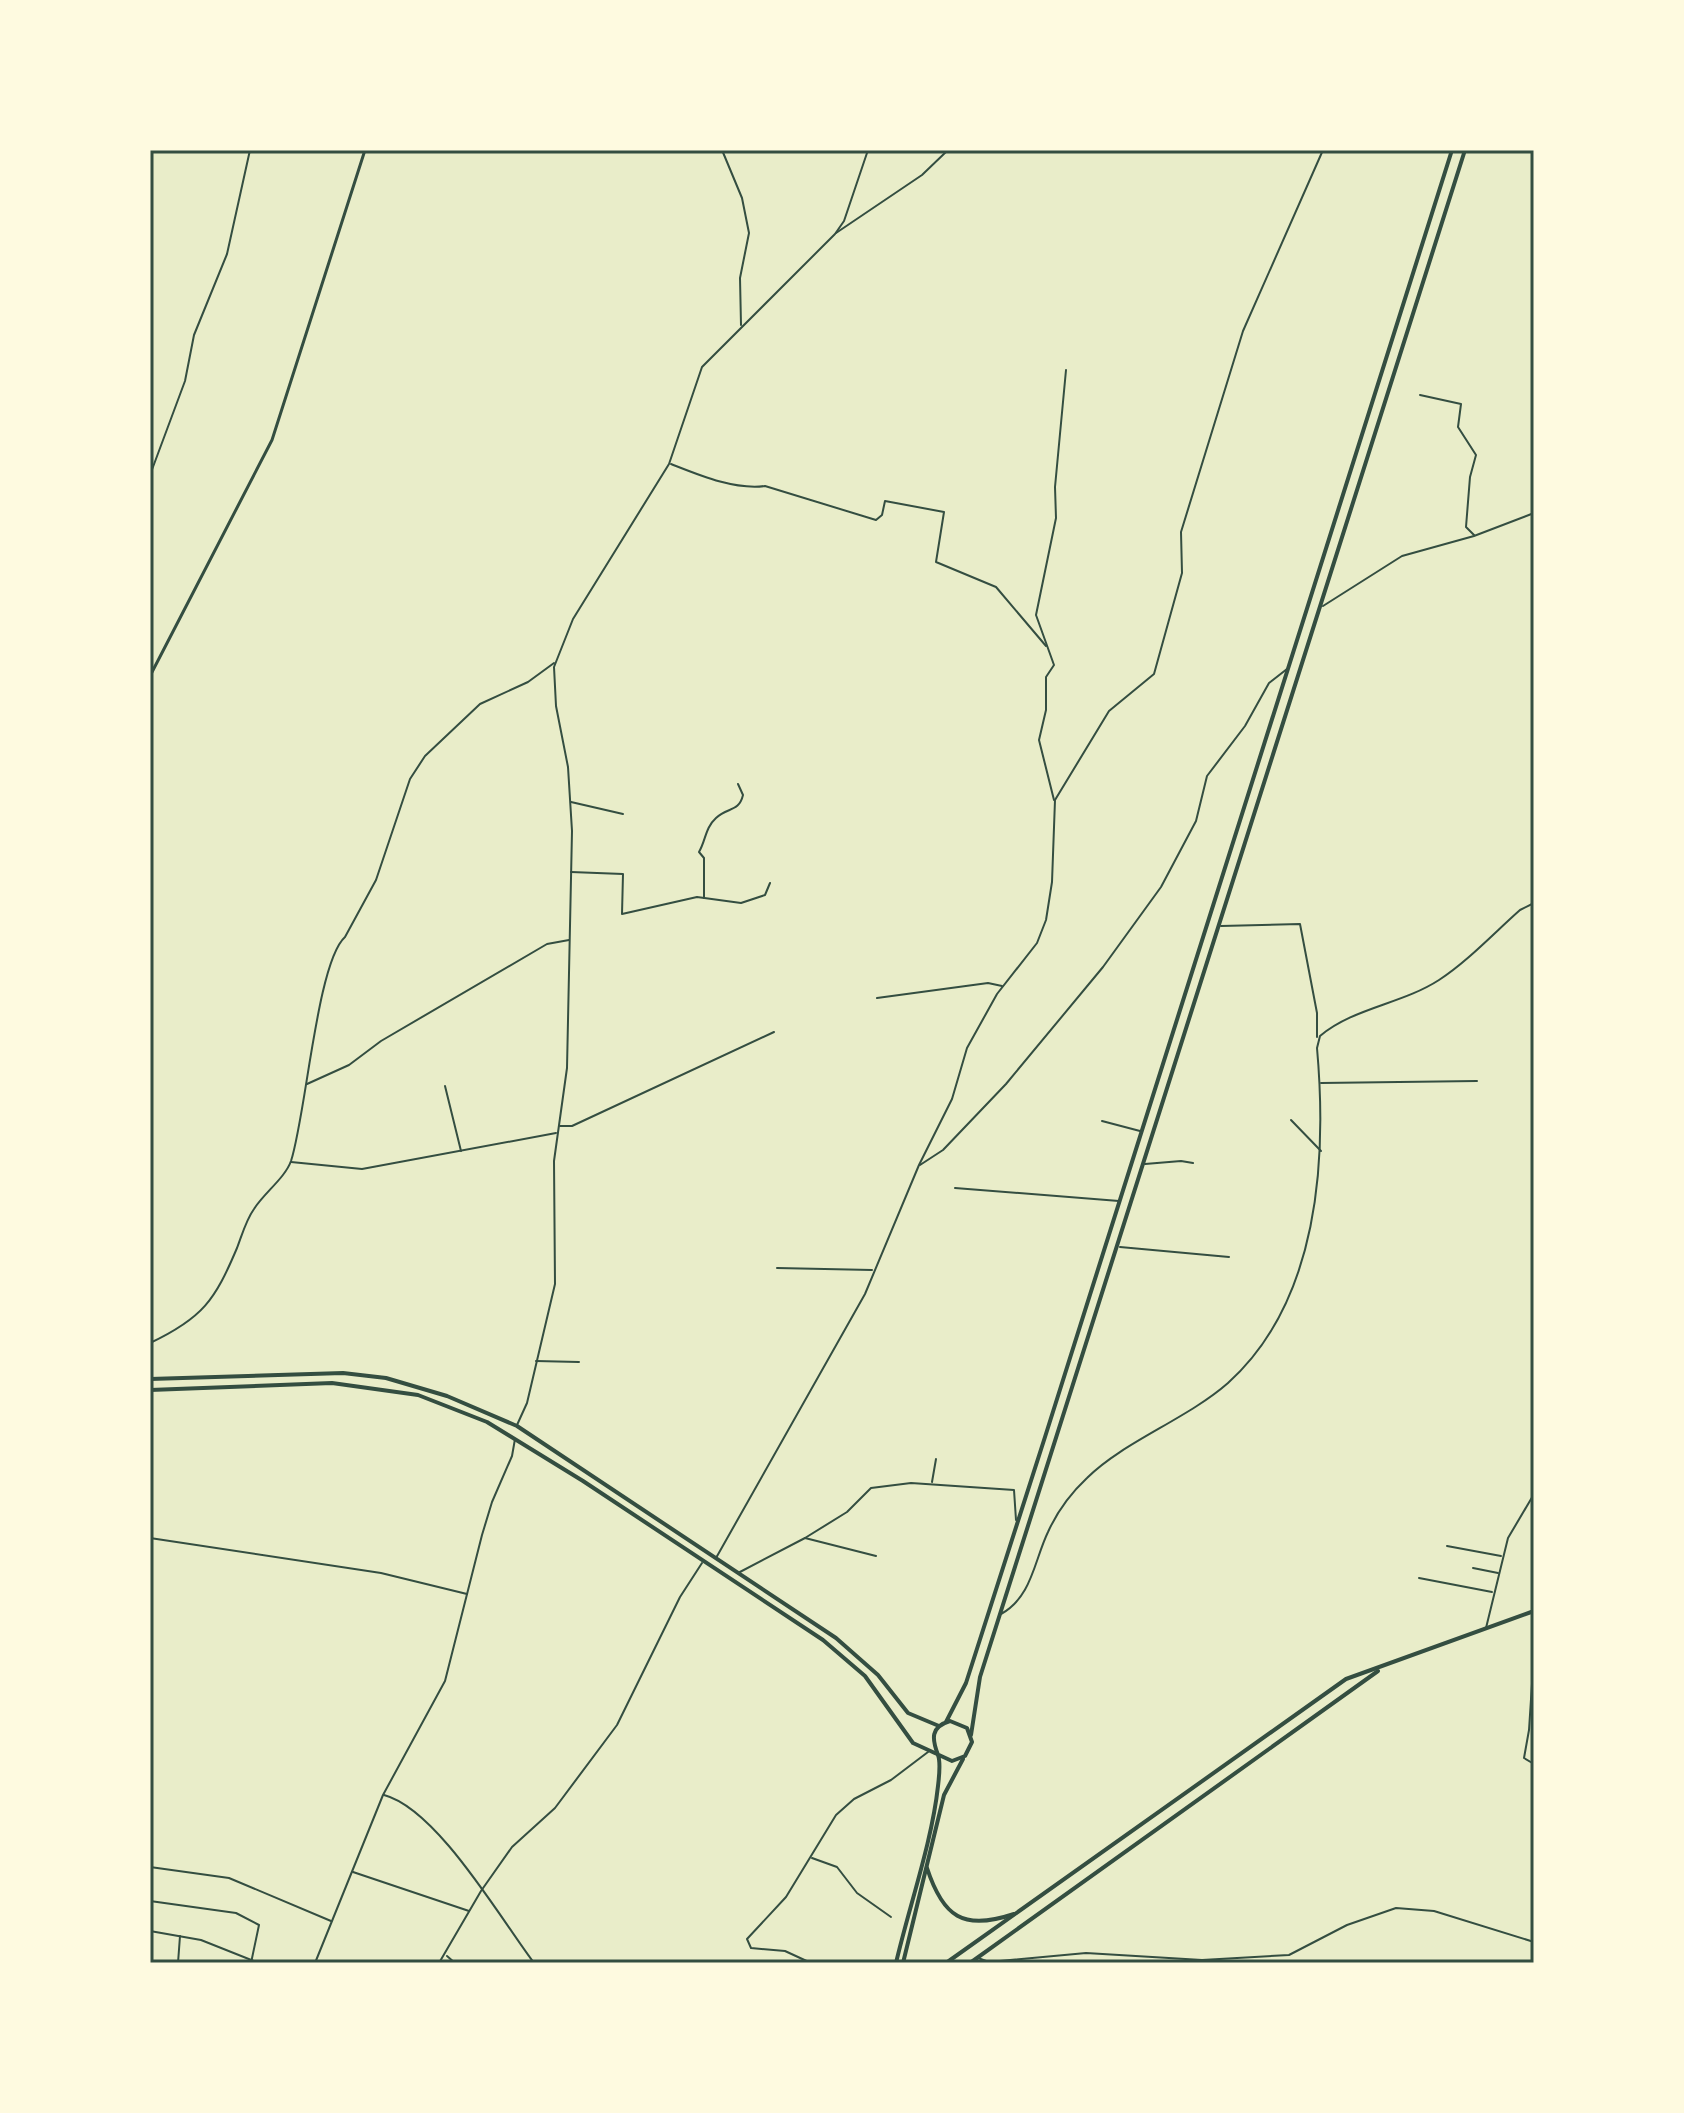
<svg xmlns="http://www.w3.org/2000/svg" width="1684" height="2113" viewBox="0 0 1684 2113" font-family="Jost,sans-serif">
	<rect width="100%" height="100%" fill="#e9edc9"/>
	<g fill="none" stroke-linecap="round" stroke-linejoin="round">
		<!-- minor -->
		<g stroke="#344e41" stroke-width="2">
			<path d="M 722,150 L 742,198 L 749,233 L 740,278 L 741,325"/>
			<path d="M 836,233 L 922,175 L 948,150"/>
			<path d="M 1420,395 L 1461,404 L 1458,427 L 1476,455 L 1470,477 L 1466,527 L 1474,535"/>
			<path d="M 671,464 C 699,475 734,490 765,486 L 876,520 L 882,515 L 885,501 L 944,512 L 936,562 L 996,587 L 1046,646"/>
			<path d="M 150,475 L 185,381 L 194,335 L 227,254 L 250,150"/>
			<path d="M 1323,606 L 1402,556 L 1474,536 L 1534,513"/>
			<path d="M 1054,800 L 1039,740 L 1046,710 L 1046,677 L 1054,665 L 1036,615 L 1056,518 L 1055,487 L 1066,370"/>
			<path d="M 571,802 L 623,814"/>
			<path d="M 571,872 L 623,874 L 622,914 L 697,897 L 741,903 L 765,895 L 770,883"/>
			<path d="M 704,898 L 704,858 L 699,852 C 706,840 705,828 716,818 C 728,807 739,812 743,795 L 738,784"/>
			<path d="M 1221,926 L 1300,924 L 1317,1013 L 1317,1037"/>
			<path d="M 877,998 L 988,983 L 1002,986"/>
			<path d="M 1321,1083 L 1477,1081"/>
			<path d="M 307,1084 L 349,1065 L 381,1041 L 547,944 L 569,940"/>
			<path d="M 445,1086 L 461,1151"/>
			<path d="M 1291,1120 L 1321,1151"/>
			<path d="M 1102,1121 L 1140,1131"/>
			<path d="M 560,1126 L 572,1126 L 774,1032"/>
			<path d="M 291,1162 L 362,1169 L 556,1133"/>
			<path d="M 1145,1164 L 1181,1161 L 1193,1163"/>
			<path d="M 920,1165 L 943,1150 L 1006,1084 L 1103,967 L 1161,887 L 1196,821 L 1207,776 L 1245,726 L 1269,683 L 1287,669"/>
			<path d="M 955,1188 L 1119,1201"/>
			<path d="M 1120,1247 L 1229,1257"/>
			<path d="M 777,1268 L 872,1270"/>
			<path d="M 150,1343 C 203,1318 215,1300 237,1248 C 242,1235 246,1220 254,1209 C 264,1193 285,1178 291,1161 C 306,1115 317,962 345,937 L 376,880 L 410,779 L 425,756 L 480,704 L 528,682 L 554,663"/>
			<path d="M 536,1361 L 579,1362"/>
			<path d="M 517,1425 L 527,1403 L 555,1284 L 554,1161 L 567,1068 L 572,831 L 568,767 L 556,706 L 554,667 L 573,619 L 669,464 L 702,367 L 835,234 L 844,221 L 868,150"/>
			<path d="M 932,1482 L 936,1459"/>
			<path d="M 150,1538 L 381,1573 L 467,1594"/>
			<path d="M 805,1538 L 847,1512 L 871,1488 L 911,1483 L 1014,1490 L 1016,1520"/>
			<path d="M 1447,1546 L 1501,1556"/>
			<path d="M 716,1558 L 865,1294 L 919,1165 L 952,1099 L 967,1048 L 997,994 L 1037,943 L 1046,920 L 1052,882 L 1055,800 L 1109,711 L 1154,674 L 1182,573 L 1181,532 L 1243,331 L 1323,150"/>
			<path d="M 1473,1568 L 1498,1573"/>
			<path d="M 738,1573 L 805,1538 L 876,1556"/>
			<path d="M 1419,1578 L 1492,1592"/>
			<path d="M 1001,1614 C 1032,1597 1034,1561 1048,1532 C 1057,1512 1071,1493 1087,1478 C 1123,1442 1187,1419 1228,1383 C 1319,1301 1327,1160 1317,1048 L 1320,1036 C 1353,1008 1402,1004 1439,980 C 1468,961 1494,933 1520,910 L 1534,903"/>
			<path d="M 1486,1628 L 1508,1538 L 1534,1494"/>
			<path d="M 1534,1653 L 1529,1730 L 1524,1758 L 1534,1764"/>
			<path d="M 384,1795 C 437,1809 500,1918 534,1963"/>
			<path d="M 812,1858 L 837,1867 L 857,1893 L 891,1917"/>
			<path d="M 150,1867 L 229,1878 L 331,1921"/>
			<path d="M 353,1872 L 469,1911"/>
			<path d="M 150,1901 L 236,1913 L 259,1925 L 251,1963"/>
			<path d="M 150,1931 L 201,1940 L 259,1963"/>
			<path d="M 447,1956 L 455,1963"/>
			<path d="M 978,1958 L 989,1962 L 1086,1953 L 1202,1960 L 1289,1955 L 1347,1925 L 1396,1908 L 1434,1911 L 1534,1942"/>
			<path d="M 151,1963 L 152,1932"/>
			<path d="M 178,1963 L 180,1936"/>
			<path d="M 315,1963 L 383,1795 L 445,1681 L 482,1535 L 492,1502 L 512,1456 L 515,1439"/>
			<path d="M 439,1963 L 481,1891 L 512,1847 L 555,1808 L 617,1725 L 680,1597 L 702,1563"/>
			<path d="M 811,1963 L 785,1951 L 751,1948 L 747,1939 L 786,1897 L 836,1815 L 854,1799 L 891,1780 L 928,1752"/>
		</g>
		<!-- secondary -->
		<path stroke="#344e41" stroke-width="3" d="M 150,676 L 272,440 L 365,150"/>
		<!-- primary -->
		<g stroke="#344e41" stroke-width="4">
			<path d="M 150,1379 L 343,1373 L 386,1378 L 447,1396 L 517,1426 L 836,1638 L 878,1675 L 908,1713 L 939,1726"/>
			<path d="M 150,1390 L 332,1383 L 418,1395 L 487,1422 L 583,1481 L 823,1640 L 865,1676 L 913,1743 L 937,1754"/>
			<path d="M 946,1963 L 1346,1679 L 1534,1611"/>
			<path d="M 970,1963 L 1378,1671"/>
		</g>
		<!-- trunk -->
		<g stroke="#344e41" stroke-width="4">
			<path d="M 946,1722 L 966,1683 L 1045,1437 L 1452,150"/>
			<path d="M 971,1735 L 980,1677 L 1465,150"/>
			<path d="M 927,1868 C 943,1917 963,1931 1014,1914"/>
			<path d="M 896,1963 C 909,1907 932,1842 938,1786 C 939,1777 941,1763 938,1755 C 932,1739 930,1727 950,1721 L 967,1728 L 972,1742 L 965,1756 L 952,1761 L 939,1755"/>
			<path d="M 903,1963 L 944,1795 L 963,1759"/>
		</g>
	</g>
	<!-- border -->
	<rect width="1684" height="2113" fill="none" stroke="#fefae0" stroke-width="304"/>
	<rect x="152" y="152" width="1380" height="1809" fill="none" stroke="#344e41" stroke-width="3"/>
</svg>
